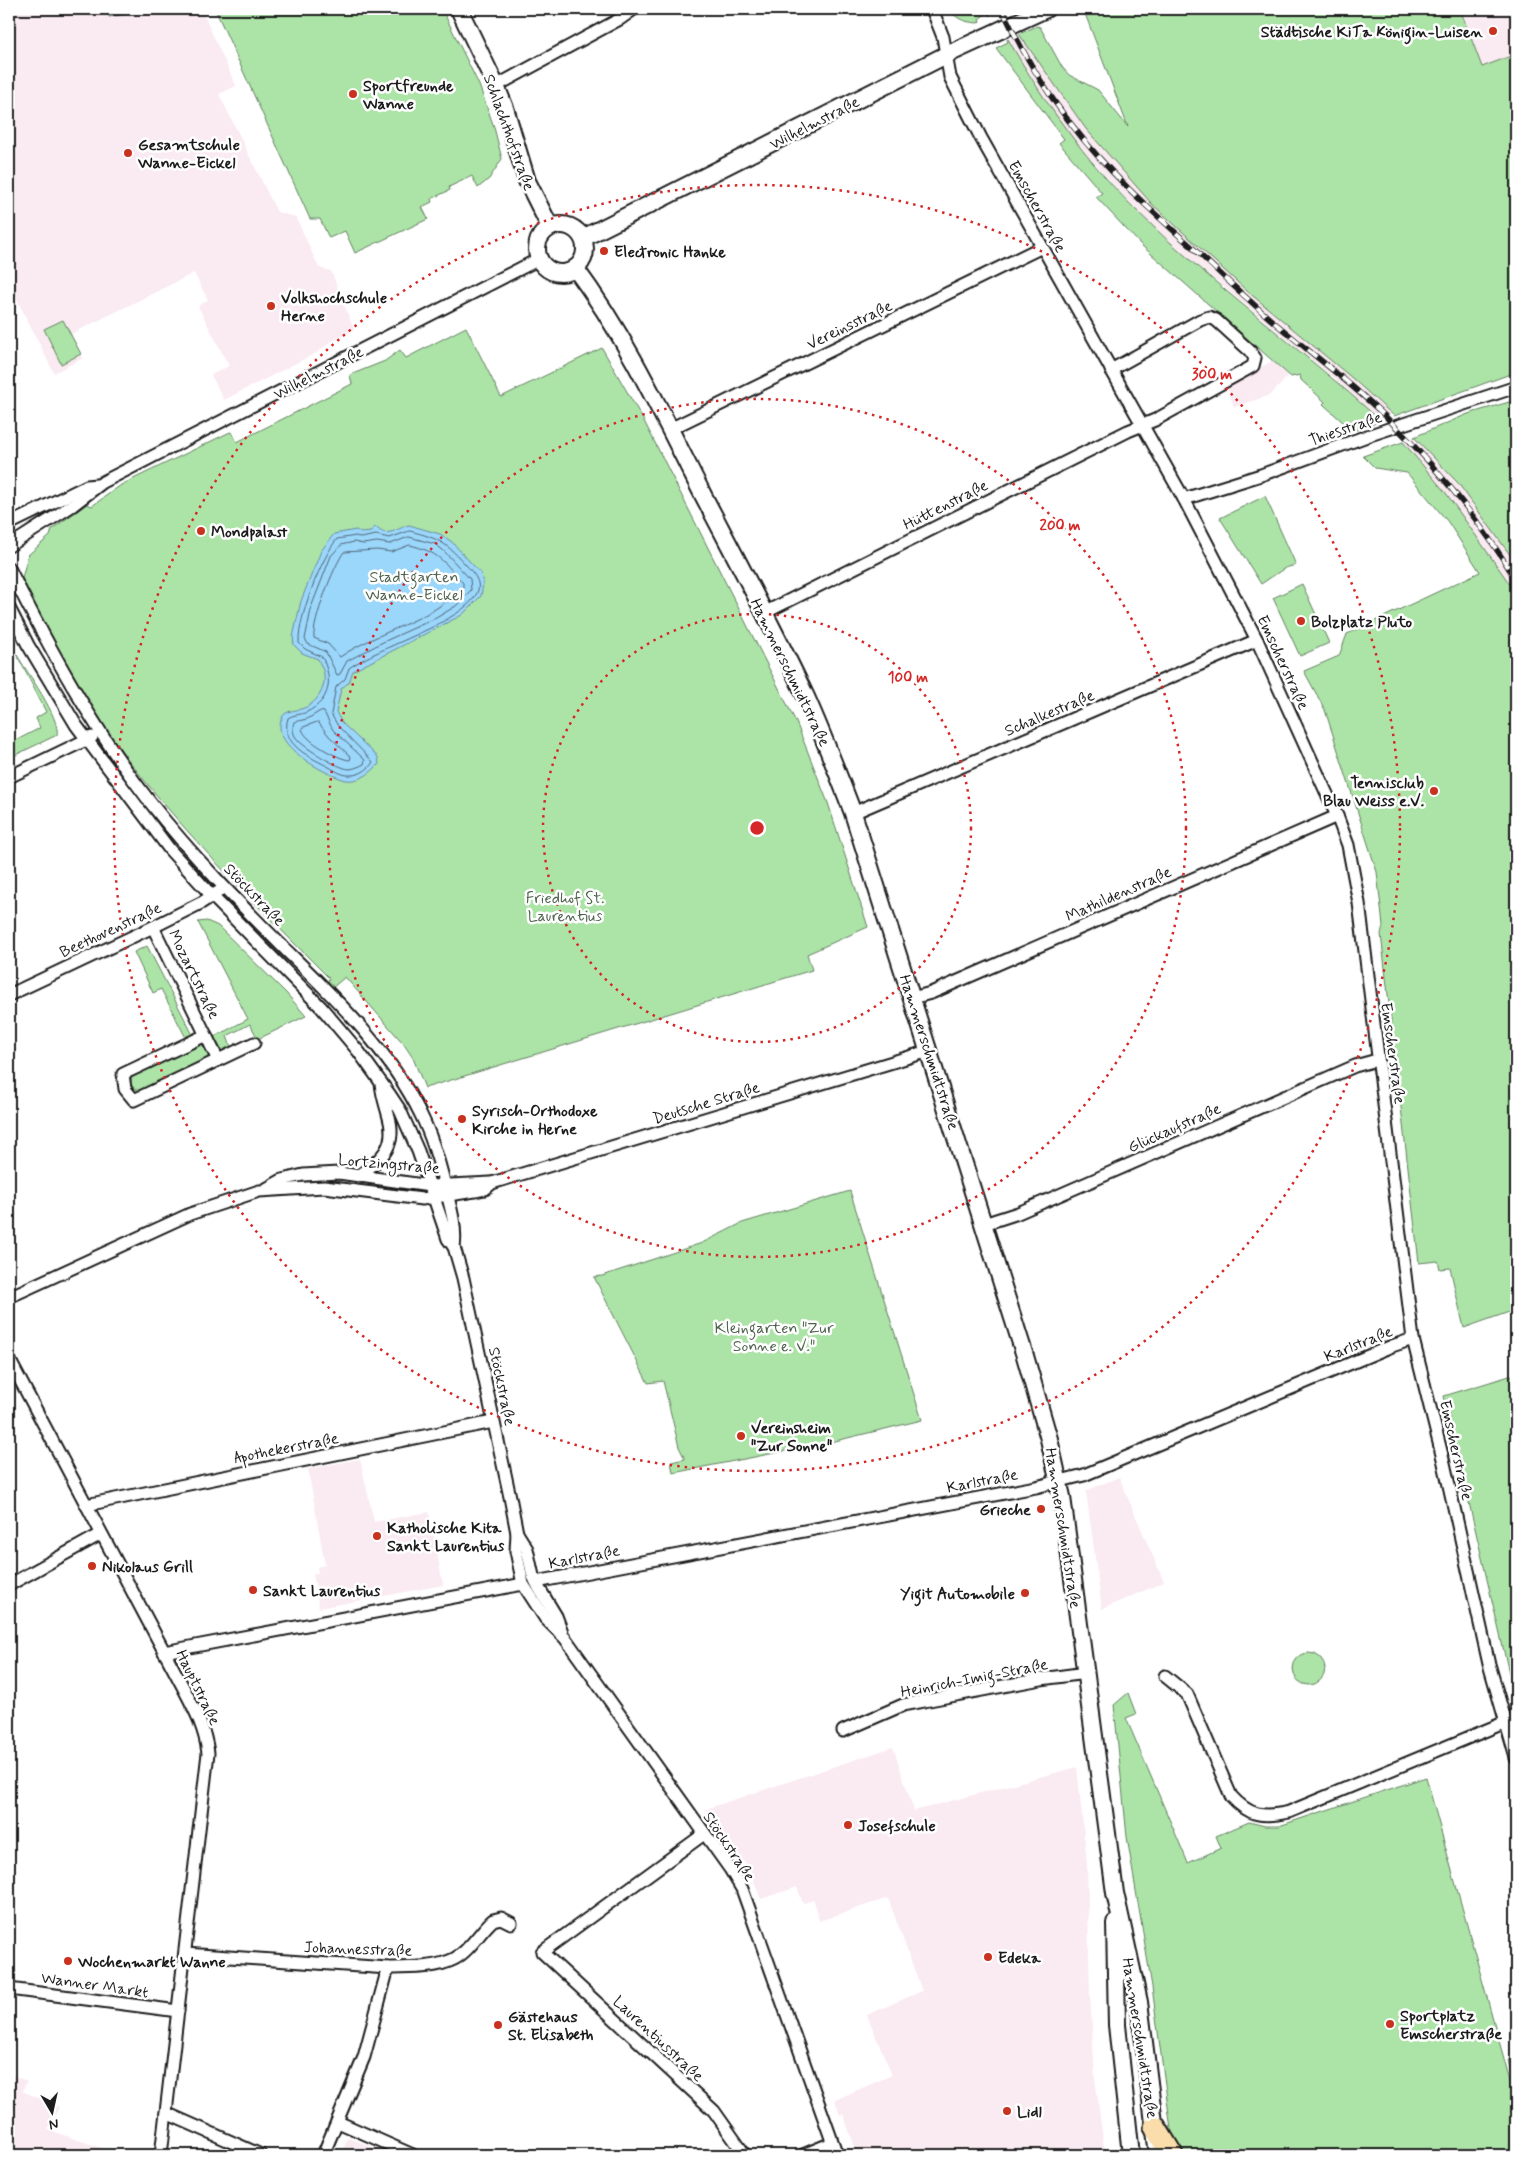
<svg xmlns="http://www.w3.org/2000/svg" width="1525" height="2164" viewBox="0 0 1525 2164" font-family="Mynerve,sans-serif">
	<rect width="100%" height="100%" fill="#fff"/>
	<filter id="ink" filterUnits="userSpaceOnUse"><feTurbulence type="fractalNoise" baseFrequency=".02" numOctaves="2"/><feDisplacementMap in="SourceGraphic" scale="10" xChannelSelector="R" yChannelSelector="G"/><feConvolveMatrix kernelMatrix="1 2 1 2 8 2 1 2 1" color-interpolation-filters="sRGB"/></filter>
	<g filter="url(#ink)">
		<!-- built -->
		<g fill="#faeaf1">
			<path d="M 9,9 L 201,9 L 236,86 L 219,94 L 277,212 L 296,217 L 319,268 L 331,271 L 354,330 L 329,343 L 318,352 L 224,400 L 211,375 L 229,366 L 198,306 L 208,300 L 194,273 L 71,334 L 83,358 L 54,373 L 9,284 Z"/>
			<path d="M 1460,9 L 1516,9 L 1516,54 L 1482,67 Z"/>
			<path d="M 1019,34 L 1064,98 L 1151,203 L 1223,268 L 1352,378 L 1392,414 L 1377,416 L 1381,421 L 1336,380 L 1180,251 L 1136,210 L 1067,132 L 1048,106 L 1008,39 Z"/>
			<path d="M 1272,361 L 1288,375 L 1280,385 L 1270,395 L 1234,407 L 1227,386 Z"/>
			<path d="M 1414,437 L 1458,483 L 1512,556 L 1516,563 L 1516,593 L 1446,493 L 1403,442 Z"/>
			<path d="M 360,1459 L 374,1522 L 429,1512 L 443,1585 L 319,1608 L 313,1574 L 318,1573 L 317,1567 L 325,1565 L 308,1469 Z"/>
			<path d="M 1119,1477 L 1164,1582 L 1102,1609 L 1086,1491 Z"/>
			<path d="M 893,1747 L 914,1811 L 1077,1767 L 1087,1864 L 1090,1997 L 1095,2078 L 1105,2155 L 858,2155 L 843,2114 L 840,2115 L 835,2100 L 892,2075 L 867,2015 L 922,1991 L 888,1898 L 819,1921 L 814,1900 L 803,1903 L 797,1887 L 761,1899 L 748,1867 L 706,1809 Z"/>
			<path d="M 9,2074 L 27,2081 L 22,2091 L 59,2107 L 48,2130 L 102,2148 L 100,2155 L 9,2155 Z"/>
			<path d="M 348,2138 L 365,2144 L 389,2155 L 341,2155 Z"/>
		</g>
		<!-- green -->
		<g fill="#ace3a7" stroke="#648062">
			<path d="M 108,9 L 153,9 L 109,17 Z"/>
			<path d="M 215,9 L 442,9 L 479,85 L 494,127 L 502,159 L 489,179 L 478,188 L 472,176 L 449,187 L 450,190 L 431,199 L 432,202 L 422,207 L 428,219 L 355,253 L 345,231 L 329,238 L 320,219 L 310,219 Z"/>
			<path d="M 949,9 L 987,9 L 990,16 L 987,13 L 979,19 L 980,21 L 978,23 C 965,22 957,20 949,9 Z"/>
			<path d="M 1090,9 L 1460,9 L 1482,67 L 1516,54 L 1516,372 L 1394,416 L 1352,378 L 1247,291 L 1151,203 L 1086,129 L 1019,34 L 1037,26 L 1040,27 L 1062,67 L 1069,75 L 1098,90 L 1128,127 L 1084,11 Z"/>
			<path d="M 1008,39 C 1045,104 1084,158 1137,211 C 1213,286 1302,349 1381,421 L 1356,430 L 1345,424 L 1323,404 L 1325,402 L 1301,380 L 1300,375 L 1291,377 L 1141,245 L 1096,197 L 1102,193 L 1059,143 L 1064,139 L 996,48 L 1008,42 L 1007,40 Z"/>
			<path d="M 63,320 L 81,354 L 61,364 L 44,329 Z"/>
			<path d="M 466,327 L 501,397 L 602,348 L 645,423 L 796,722 L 828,803 L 868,927 L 807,954 L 812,970 L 425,1088 L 413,1058 L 403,1043 L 345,977 L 332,988 L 328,984 L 329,978 C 243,892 156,806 89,705 C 63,667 43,619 22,578 L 28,555 L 50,536 L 52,529 L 87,504 L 92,506 L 121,485 L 228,433 L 231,432 L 237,442 L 352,384 L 350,375 L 385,361 L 400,350 L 406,358 Z"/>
			<path d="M 1516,400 L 1516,563 L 1458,483 L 1414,437 L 1468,414 Z"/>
			<path d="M 1403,442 L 1446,493 L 1516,593 L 1516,1321 L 1512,1311 L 1464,1328 L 1450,1268 L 1440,1269 L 1438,1261 L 1419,1263 L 1381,934 L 1383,926 L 1377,872 L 1325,710 L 1304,671 L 1339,656 L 1347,634 L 1480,572 L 1448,522 L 1407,473 L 1375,468 L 1363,456 Z"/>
			<path d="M 1265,496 L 1296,565 L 1285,568 L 1261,584 L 1220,518 Z"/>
			<path d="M 1302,584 L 1329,643 L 1300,656 L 1273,598 Z"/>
			<path d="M 17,655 C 26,671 61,718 57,735 L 9,758 L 9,744 L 40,728 L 36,718 L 46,712 Z"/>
			<path d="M 207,921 L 218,926 L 286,993 L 306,1016 L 258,1039 L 250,1024 L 227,1036 L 231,1047 L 225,1051 L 222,1051 L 214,1037 L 248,1019 L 198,922 Z"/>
			<path d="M 147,946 L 193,1035 L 186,1038 L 161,989 L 153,993 L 134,952 Z"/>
			<path d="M 202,1042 L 209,1053 L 207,1060 L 141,1091 C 132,1090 128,1082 134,1074 Z"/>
			<path d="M 850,1191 L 922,1420 L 831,1442 L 673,1473 L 671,1462 L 685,1459 L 679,1447 L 663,1381 L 648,1383 L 594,1277 L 602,1276 L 702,1243 L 742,1223 Z"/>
			<path d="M 1516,1374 L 1516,1703 L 1444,1396 Z"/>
			<circle cx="1309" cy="1669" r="16"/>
			<path d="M 1128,1693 L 1136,1714 L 1126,1718 L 1188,1863 L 1221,1848 L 1216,1836 L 1249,1822 L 1265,1826 L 1279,1826 L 1426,1777 L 1516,2102 L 1516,2155 L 1168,2155 L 1172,2137 L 1152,1987 L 1127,1837 L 1114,1705 Z"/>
			<path d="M 1516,2056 L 1516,2098 L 1508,2059 Z"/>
		</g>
		<!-- water -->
		<path fill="#9bd6fb" stroke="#688ca2" d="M 409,525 L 440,534 L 452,542 L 481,574 L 483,584 L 481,596 L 462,615 L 353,671 L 349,682 L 341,689 L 336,712 L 342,723 L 378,757 L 379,764 C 371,773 359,782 346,780 C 326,775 266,744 283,716 C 287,710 295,711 301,709 C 316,705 326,689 324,674 C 323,669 320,664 318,659 L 302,653 L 294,645 L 293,637 L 301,601 L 321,551 L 334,534 L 356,530 L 362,533 L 371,532 L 373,528 L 376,527 C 386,539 398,528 409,525 Z"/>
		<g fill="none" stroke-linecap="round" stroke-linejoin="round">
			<!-- shore -->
			<g stroke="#4f6675" stroke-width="1">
				<path d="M 410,531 C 441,539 446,543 467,566 C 473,573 482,582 477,593 C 464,622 378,647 349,668 L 345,679 L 336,687 L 331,714 L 338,726 L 373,762 C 369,769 360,775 351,775 C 343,776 336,771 329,767 C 310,757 280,745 288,718 C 294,714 301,715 307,712 C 331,700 333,679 322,657 L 305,649 L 299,643 C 298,617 321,559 337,539 L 356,536 L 361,538 L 376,535 L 389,538 Z"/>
				<path d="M 409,537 L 435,544 L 444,551 L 470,579 L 471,590 L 456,606 L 436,618 L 383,642 L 347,661 L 340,674 L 337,675 L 326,652 L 308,644 L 305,639 L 312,605 L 331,556 L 341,545 L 354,542 L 363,544 L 377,542 L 390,544 Z"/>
				<path d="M 410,545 C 439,552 444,562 463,583 L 463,587 C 430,622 379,630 340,657 L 328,644 L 314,638 C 312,622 334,565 344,552 L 377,550 L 391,552 Z"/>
				<path d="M 321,711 L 324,712 L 333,730 L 365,760 L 364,764 C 360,766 354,769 349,769 C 338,768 306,749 298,740 C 293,735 292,729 294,722 L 307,719 Z"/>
				<path d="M 318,722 L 329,736 L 351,757 L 350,760 C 340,760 302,740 302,728 Z"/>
			</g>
			<!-- street casing -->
			<g stroke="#1c1c1c" stroke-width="15">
				<g id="street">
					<path d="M 932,9 L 943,37 L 950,77 L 981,138 L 1184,499 L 1257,640 L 1337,816 L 1348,845 L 1359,903 L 1413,1339 L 1444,1463 L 1489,1664 L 1516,1758"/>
					<path d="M 496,86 L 620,19 L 634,9"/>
					<path d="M 670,429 L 1042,247"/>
					<path d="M 1184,499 L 1261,475 L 1367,436 L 1516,387"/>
					<path d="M 9,524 L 87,486 L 97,485"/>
					<path d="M 9,546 L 73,505 L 103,482 L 539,259"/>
					<path d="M 9,568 C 50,650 94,730 150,802 C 192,856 240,904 288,952 C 338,1001 390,1051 421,1115 C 432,1137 439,1161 445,1186 C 450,1205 457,1227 454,1247"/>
					<path d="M 9,608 L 28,645 L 76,725 L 170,850 L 212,896 L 321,1007 L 359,1052 L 390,1095 L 400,1110 L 418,1151 L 448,1239 L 454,1247 L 463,1278 L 510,1497 L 517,1533 L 516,1551 L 523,1584 L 545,1618 L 565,1638 L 730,1869 L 742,1889 L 837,2155"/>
					<path d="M 764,613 L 1128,431 L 1155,420 L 1246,370 L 1253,366 L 1255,358 L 1250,351 L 1216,320 L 1209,317 L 1200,320 L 1111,370"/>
					<path d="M 9,777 L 92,737"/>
					<path d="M 853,813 L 1257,640"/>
					<path d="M 153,927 L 218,1060"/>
					<path d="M 9,995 L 153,927 L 201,903 L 218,892"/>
					<path d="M 912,998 L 931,993 L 1337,816"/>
					<path d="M 206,1035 L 123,1074 L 125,1089 L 134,1100 L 254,1043"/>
					<path d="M 360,1175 C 383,1158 398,1145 388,1114 C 385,1103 382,1095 381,1083"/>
					<path d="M 266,1189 L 282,1180 L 303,1175 L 339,1173 L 430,1186 L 491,1183"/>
					<path d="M 984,1224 L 1018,1213 L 1355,1066 L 1377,1060"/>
					<path d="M 9,1297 L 190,1214 L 259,1191 L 324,1187 L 422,1199 L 475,1191 L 485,1189 L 492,1183 L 929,1051"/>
					<path d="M 9,1359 L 183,1687 C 194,1708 205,1728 208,1753 L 161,2155"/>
					<path d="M 86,1505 L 493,1422"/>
					<path d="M 517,1533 L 527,1549 L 533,1576 L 539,1588 L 556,1616 L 562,1632"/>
					<path d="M 536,1582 L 1036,1487 L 1084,1475 L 1392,1346 L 1413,1339"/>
					<path d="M 9,1585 L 101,1534"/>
					<path d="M 164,1652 L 523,1584"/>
					<path d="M 1165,1676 L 1187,1694 L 1231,1796 C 1249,1816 1263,1818 1289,1812 L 1506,1722"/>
					<path d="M 843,1731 L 903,1705 L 1041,1679 L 1086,1673"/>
					<path d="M 704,1834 L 542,1952 L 714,2111 L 745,2155"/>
					<path d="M 185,1954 L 388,1968 C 409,1967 434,1969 454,1959 C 470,1951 480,1931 493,1920 L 501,1918 L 511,1923"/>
					<path d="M 9,1989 L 178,2011"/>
					<path d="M 166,2113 L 261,2155"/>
					<path d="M 338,2122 L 413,2155"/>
					<path d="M 323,2155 L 364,2057 L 388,1968"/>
					<path d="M 803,2155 L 832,2143"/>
				</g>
			</g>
			<!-- secondary casing -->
			<g stroke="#1c1c1c" stroke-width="20">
				<g id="secondary">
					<path d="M 459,9 L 496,86 L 505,108 L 527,181 L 550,227"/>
					<circle cx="561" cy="249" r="24"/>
					<path d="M 583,238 L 946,55 L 1046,9"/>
					<path d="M 575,268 C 627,338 664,418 703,495 C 738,562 774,629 806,697 C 823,735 838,774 853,813 L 1025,1356 L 1049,1439 L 1062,1497 L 1115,1893 L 1139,2002 L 1158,2155"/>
					<path d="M 1115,1923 L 1117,2025 L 1131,2155"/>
				</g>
			</g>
			<!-- highway casing -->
			<g stroke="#1c1c1c" stroke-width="25">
				<path id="highway" d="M 1155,2127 L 1172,2155"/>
			</g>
			<!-- street -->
			<use href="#street" stroke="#fff" stroke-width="11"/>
			<!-- secondary -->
			<use href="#secondary" stroke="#fff" stroke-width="16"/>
			<!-- highway -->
			<use href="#highway" stroke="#faddab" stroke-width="21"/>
			<!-- rail casing -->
			<g stroke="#1c1c1c" stroke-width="5.5">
				<path id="rail" d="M 1002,9 C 1021,49 1044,90 1072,125 C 1107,171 1149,209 1192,247 C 1217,271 1243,295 1269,318 C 1308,351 1349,381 1385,416 C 1435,465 1480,520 1516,580"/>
			</g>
			<!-- rail -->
			<use href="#rail" stroke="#fff" stroke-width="4" stroke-dasharray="11" stroke-linecap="butt"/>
		</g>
	</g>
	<!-- distance rings -->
	<g fill="none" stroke="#d62828" stroke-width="2.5" stroke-dasharray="2.5 5">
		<circle cx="757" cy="828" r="214"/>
		<circle cx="757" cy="828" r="429"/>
		<circle cx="757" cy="828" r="643"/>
	</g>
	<!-- markers -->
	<g fill="#c8321e" stroke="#fff" stroke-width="2">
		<circle cx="1493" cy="31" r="5"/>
		<circle cx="353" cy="94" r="5"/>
		<circle cx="128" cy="153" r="5"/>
		<circle cx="604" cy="251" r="5"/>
		<circle cx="271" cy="306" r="5"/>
		<circle cx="201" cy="531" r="5"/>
		<circle cx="1301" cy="621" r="5"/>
		<circle cx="1434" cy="791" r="5"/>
		<circle cx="462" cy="1119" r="5"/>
		<circle cx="741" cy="1436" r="5"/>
		<circle cx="1041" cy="1509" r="5"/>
		<circle cx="377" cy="1536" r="5"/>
		<circle cx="92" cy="1566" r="5"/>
		<circle cx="253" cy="1590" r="5"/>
		<circle cx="1025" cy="1593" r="5"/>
		<circle cx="848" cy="1825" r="5"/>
		<circle cx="988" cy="1957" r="5"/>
		<circle cx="68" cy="1961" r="5"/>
		<circle cx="1390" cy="2024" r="5"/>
		<circle cx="498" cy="2025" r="5"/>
		<circle cx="1007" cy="2111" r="5"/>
	</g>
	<g text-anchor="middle" stroke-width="5" stroke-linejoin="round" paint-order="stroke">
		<!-- poi labels -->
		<g font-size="16" font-weight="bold" fill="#1c1c1c" stroke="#fff" text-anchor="start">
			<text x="1483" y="37" text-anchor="end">Städtische KiTa Königin-Luisen</text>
			<text x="363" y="91">Sportfreunde<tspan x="363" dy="18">Wanne</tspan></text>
			<text x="138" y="150">Gesamtschule<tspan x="138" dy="18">Wanne-Eickel</tspan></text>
			<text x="614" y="257">Electronic Hanke</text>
			<text x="281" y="303">Volkshochschule<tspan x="281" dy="18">Herne</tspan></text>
			<text x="211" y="537">Mondpalast</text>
			<text x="1311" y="627">Bolzplatz Pluto</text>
			<text x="1424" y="788" text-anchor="end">Tennisclub<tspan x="1424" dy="18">Blau Weiss e.V.</tspan></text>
			<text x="472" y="1116">Syrisch-Orthodoxe<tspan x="472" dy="18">Kirche in Herne</tspan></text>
			<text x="751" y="1433">Vereinsheim<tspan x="751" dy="18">"Zur Sonne"</tspan></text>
			<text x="1031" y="1515" text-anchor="end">Grieche</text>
			<text x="387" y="1533">Katholische Kita<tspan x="387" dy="18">Sankt Laurentius</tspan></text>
			<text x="102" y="1572">Nikolaus Grill</text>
			<text x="263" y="1596">Sankt Laurentius</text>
			<text x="1015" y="1599" text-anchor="end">Yigit Automobile</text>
			<text x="858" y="1831">Josefschule</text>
			<text x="998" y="1963">Edeka</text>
			<text x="78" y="1967">Wochenmarkt Wanne</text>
			<text x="1400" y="2021">Sportplatz<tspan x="1400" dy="18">Emscherstraße</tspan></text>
			<text x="508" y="2022">Gästehaus<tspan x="508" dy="18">St. Elisabeth</tspan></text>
			<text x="1017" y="2117">Lidl</text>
		</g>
		<!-- street labels -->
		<g font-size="16" fill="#1c1c1c" stroke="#fff">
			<text transform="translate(814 122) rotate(-27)" y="6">Wilhelmstraße</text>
			<text transform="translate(510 132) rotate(70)" y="6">Schlachthofstraße</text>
			<text transform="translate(1038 206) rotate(61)" y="6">Emscherstraße</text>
			<text transform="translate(849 324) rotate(-26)" y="6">Vereinsstraße</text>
			<text transform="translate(318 372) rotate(-27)" y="6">Wilhelmstraße</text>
			<text transform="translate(1345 428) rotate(-19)" y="6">Thiesstraße</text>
			<text transform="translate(945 504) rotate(-27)" y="6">Hüttenstraße</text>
			<text transform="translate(1284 662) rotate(65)" y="6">Emscherstraße</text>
			<text transform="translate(791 672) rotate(64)" y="6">Hammerschmidtstraße</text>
			<text transform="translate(1049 712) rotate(-23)" y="6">Schalkestraße</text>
			<text transform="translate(1118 893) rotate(-24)" y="6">Mathildenstraße</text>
			<text transform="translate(255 894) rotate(46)" y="6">Stöckstraße</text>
			<text transform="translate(110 929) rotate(-25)" y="6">Beethovenstraße</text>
			<text transform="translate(195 974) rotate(64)" y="6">Mozartstraße</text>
			<text transform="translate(930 1052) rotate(72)" y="6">Hammerschmidtstraße</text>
			<text transform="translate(1394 1053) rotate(82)" y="6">Emscherstraße</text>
			<text transform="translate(706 1102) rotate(-17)" y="6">Deutsche Straße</text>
			<text transform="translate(1174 1127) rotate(-24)" y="6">Glückaufstraße</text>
			<text transform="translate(389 1163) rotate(5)" y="6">Lortzingstraße</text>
			<text transform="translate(1358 1343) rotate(-22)" y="6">Karlstraße</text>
			<text transform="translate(503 1386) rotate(78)" y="6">Stöckstraße</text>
			<text transform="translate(286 1447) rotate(-11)" y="6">Apothekerstraße</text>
			<text transform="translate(1457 1450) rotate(77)" y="6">Emscherstraße</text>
			<text transform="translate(982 1480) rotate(-11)" y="6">Karlstraße</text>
			<text transform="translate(1064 1528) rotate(81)" y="6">Hammerschmidtstraße</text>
			<text transform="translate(584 1556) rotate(-11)" y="6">Karlstraße</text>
			<text transform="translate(974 1677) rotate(-11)" y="6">Heinrich-Imig-Straße</text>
			<text transform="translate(199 1687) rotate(64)" y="6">Hauptstraße</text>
			<text transform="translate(730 1846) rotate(56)" y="6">Stöckstraße</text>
			<text transform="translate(358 1948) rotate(2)" y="6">Johannesstraße</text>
			<text transform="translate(95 1984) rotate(8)" y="6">Wanner Markt</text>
			<text transform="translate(659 2038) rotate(43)" y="6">Laurentiusstraße</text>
			<text transform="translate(1141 2038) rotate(81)" y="6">Hammerschmidtstraße</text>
		</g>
		<!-- park labels -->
		<g font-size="16" fill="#4e624d" stroke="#fff">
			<text x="414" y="582">Stadtgarten<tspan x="414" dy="18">Wanne-Eickel</tspan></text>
			<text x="565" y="903">Friedhof St.<tspan x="565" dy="18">Laurentius</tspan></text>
			<text x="774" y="1333">Kleingarten "Zur<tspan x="774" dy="18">Sonne e. V."</tspan></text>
		</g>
	</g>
	<circle cx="757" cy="828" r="8" fill="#d62828" stroke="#fff" stroke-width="2.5"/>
	<g font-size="15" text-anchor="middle" font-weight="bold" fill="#d62828" stroke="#fff" stroke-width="5" stroke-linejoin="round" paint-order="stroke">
		<text x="1212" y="379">300 m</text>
		<text x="1060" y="530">200 m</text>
		<text x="908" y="682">100 m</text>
	</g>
	<!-- margin -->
	<rect width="1525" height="2164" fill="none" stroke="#fff" stroke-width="30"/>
	<rect x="15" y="15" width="1495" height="2134" fill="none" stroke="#1c1c1c" stroke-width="2" filter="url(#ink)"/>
	<!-- north arrow -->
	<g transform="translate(52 2112) rotate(171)" stroke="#ffffff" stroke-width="4" paint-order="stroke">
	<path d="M0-4L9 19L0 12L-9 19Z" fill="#1c1c1c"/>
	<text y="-8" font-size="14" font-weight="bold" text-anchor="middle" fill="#1c1c1c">N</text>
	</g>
</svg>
